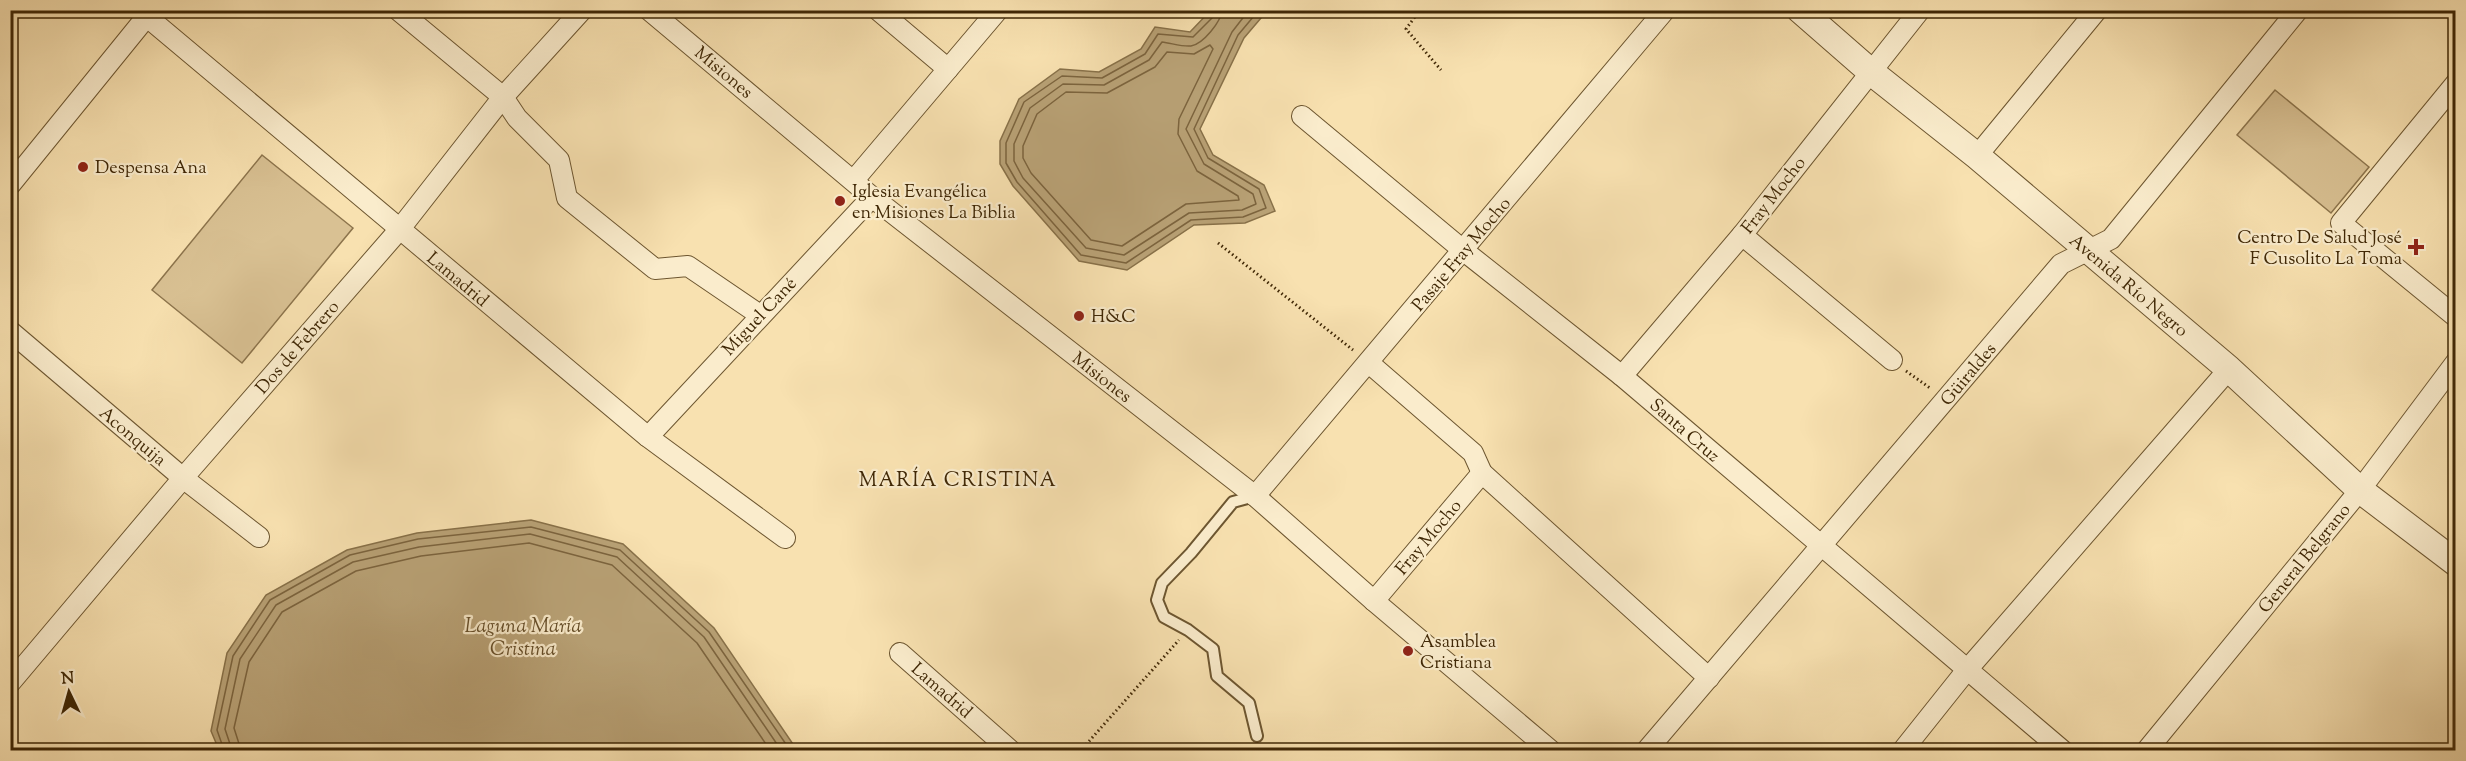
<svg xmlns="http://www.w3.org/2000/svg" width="2466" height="761" viewBox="0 0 2466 761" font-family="'Sorts Mill Goudy',serif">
	<rect width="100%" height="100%" fill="#f8e1b0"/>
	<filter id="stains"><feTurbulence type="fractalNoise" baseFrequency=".00333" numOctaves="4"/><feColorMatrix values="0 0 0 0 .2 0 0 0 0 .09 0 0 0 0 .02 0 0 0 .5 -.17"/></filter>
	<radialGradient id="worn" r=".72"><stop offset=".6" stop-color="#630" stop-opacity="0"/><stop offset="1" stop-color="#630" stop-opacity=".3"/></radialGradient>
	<!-- green -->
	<g fill="#d9c193" stroke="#8c744c" stroke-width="1.5">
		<path d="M 2275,90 L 2369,167 L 2331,213 L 2237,135 Z"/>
		<path d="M 262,155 L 353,228 L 242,363 L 152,290 Z"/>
	</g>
	<!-- water -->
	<g fill="#b9a276" stroke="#887149" stroke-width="1.5">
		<path d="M 1211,10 L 1267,11 L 1244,38 L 1200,129 L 1213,155 L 1264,185 L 1275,211 L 1245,223 L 1194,225 L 1127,270 L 1079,261 L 1013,186 L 1000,164 L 1000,141 L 1019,99 L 1060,69 L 1099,72 L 1141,49 L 1155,27 L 1190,32 Z"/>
		<path d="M 531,520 L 623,544 L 714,628 L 797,750 L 219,750 L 211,731 L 227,653 L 266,595 L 347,550 L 417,533 Z"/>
	</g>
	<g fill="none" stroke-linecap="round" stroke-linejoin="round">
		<!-- shore -->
		<g stroke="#7c643e" stroke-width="1.5">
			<path d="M 1215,10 L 1213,17 L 1193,37 L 1158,34 L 1145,54 L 1102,78 L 1062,76 L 1024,102 L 1006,143 L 1006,163 L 1017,182 L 1081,255 L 1126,263 L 1191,220 L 1243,217 L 1266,208 L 1259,189 L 1208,158 L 1194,129 L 1238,35 L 1259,10"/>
			<path d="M 1222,10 C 1221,22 1203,44 1191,46 C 1182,47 1171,43 1162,42 L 1149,60 L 1104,85 L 1063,84 L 1030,108 L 1014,144 L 1014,161 L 1023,178 L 1086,248 L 1124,255 L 1189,213 L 1242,210 L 1256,204 L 1253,194 L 1204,164 L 1186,129 L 1232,32 L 1249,10"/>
			<path d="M 1210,45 L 1213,49 L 1179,119 L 1178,134 L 1197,171 L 1238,196 L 1239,200 L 1186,204 L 1122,246 L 1091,240 L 1031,173 L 1023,158 L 1023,146 L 1037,114 L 1066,92 L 1107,93 L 1155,67 L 1167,52 L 1194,54 Z"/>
			<path d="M 224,750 L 217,730 L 233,656 L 270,600 L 350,555 L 418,539 L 531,527 L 620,550 L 709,632 L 790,750"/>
			<path d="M 232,750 L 225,729 L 240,659 L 276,605 L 353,562 L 419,547 L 530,534 L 617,557 L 704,637 L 781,750"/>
			<path d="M 241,750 L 234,728 L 249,662 L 282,612 L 356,571 L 421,556 L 529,543 L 612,565 L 697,643 L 770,750"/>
		</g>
		<!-- service casing -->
		<g stroke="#6d5630" stroke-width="14">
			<path id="service" d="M 1255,496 L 1233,502 L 1191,553 L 1162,583 L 1157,600 L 1164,617 L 1188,630 L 1213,649 L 1217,676 L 1249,703 L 1257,736"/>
		</g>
		<!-- minor casing -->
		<g stroke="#6d5630" stroke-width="22">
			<g id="minor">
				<path d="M 139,10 L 648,437 L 785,538"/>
				<path d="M 398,10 L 503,97 L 517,118 L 559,160 L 567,198 L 655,269 L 688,266 L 760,315"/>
				<path d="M 649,10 L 872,197 L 1255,496 L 1374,601 L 1550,750"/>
				<path d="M 878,10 L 948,69"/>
				<path d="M 2456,83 L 2341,223 L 2456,317"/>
				<path d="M 1302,116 L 1464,251 L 1622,376 L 2062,750"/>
				<path d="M 1977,156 L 2097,10"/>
				<path d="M 854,180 L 998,10"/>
				<path d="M 10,185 L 152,10"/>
				<path d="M 1742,235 L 1892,360"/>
				<path d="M 10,331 L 183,478 L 259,537"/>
				<path d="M 1369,363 L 1473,453 L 1482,473 L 1709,678"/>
				<path d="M 1622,376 L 1742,235 L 1920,10"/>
				<path d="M 648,437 L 872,197"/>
				<path d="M 1255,496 L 1665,10"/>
				<path d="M 1374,601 L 1482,473"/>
				<path d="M 900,653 L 1010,750"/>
				<path d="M 10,683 L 183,478 L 399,230 L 503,97 L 582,10"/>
				<path d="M 1647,750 L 2061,264 L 2111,239 L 2298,10"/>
				<path d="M 1903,750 L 1966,671 L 2229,369"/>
				<path d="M 2147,750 L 2360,490 L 2456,362"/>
			</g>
		</g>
		<!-- tertiary casing -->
		<g stroke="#6d5630" stroke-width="28">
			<path id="tertiary" d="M 1800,10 L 1871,72 L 1977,156 L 2229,369 L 2360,490 L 2456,563"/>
		</g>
		<!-- path -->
		<g stroke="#3f2705" stroke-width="3" stroke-dasharray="1.5 3" stroke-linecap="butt">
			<path d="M 1420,10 L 1406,29 L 1441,70"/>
			<path d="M 1218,243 L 1353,350"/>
			<path d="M 1906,371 L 1930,388"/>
			<path d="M 1083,748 L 1179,640"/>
		</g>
		<!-- service -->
		<use href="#service" stroke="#faeccc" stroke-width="10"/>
		<!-- minor -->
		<use href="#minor" stroke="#faeccc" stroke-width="20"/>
		<!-- tertiary -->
		<use href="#tertiary" stroke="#faeccc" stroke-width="26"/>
	</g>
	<!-- markers -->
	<g fill="#8f2418" stroke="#faeccc" stroke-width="2">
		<circle cx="83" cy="167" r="6"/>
		<circle cx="840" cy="201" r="6"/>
		<path d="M2413 238h6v6h6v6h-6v6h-6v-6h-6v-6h6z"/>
		<circle cx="1079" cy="316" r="6"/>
		<circle cx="1408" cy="651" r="6"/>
	</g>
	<g text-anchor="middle" stroke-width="4.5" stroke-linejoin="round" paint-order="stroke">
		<!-- street labels -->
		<g font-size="18" fill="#3f2705" stroke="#faeccc">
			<text transform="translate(724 72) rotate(40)" y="6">Misiones</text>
			<text transform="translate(1773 195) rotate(-52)" y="6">Fray Mocho</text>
			<text transform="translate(1461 254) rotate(-50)" y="6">Pasaje Fray Mocho</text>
			<text transform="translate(458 279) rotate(40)" y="6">Lamadrid</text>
			<text transform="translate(2129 285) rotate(40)" y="6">Avenida Río Negro</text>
			<text transform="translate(759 316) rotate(-47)" y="6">Miguel Cané</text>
			<text transform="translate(297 347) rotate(-49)" y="6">Dos de Febrero</text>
			<text transform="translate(1968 374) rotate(-50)" y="6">Güiraldes</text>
			<text transform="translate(1102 377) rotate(38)" y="6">Misiones</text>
			<text transform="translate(1685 430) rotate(41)" y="6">Santa Cruz</text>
			<text transform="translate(133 436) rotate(40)" y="6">Aconquija</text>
			<text transform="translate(1428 537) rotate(-50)" y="6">Fray Mocho</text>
			<text transform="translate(2304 558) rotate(-51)" y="6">General Belgrano</text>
			<text transform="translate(942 690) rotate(41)" y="6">Lamadrid</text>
		</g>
		<!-- poi labels -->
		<g font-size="18" fill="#3f2705" stroke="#faeccc" text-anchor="start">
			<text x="95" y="173">Despensa Ana</text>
			<text x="852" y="197">Iglesia Evangélica<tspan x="852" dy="21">en Misiones La Biblia</tspan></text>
			<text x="2402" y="243" text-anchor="end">Centro De Salud José<tspan x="2402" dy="21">F Cusolito La Toma</tspan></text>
			<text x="1091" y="322">H&amp;C</text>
			<text x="1420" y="647">Asamblea<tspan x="1420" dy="21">Cristiana</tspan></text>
		</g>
		<!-- neighbourhood labels -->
		<g font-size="20" letter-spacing="1.5" fill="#3f2705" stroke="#faeccc">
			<text x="958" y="486">MARÍA CRISTINA</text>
		</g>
		<!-- water labels -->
		<g font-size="20" font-style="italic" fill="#644c27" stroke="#faeccc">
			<text x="523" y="632">Laguna María<tspan x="523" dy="23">Cristina</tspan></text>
		</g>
	</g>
	<!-- margin -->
	<rect width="2466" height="761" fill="none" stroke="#f8e1b0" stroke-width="36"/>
	<rect x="12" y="12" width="2442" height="737" fill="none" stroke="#3f2705" stroke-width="3"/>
	<rect x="18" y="18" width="2430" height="725" fill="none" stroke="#3f2705" stroke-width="1.5"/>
	<!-- north arrow -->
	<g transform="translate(69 692) rotate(355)" stroke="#faeccc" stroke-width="4.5" paint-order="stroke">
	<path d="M0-4.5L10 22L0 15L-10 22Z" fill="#3f2705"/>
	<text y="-9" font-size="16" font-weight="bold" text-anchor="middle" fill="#3f2705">N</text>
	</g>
	<rect width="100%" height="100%" filter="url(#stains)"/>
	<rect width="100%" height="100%" fill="url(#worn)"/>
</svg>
